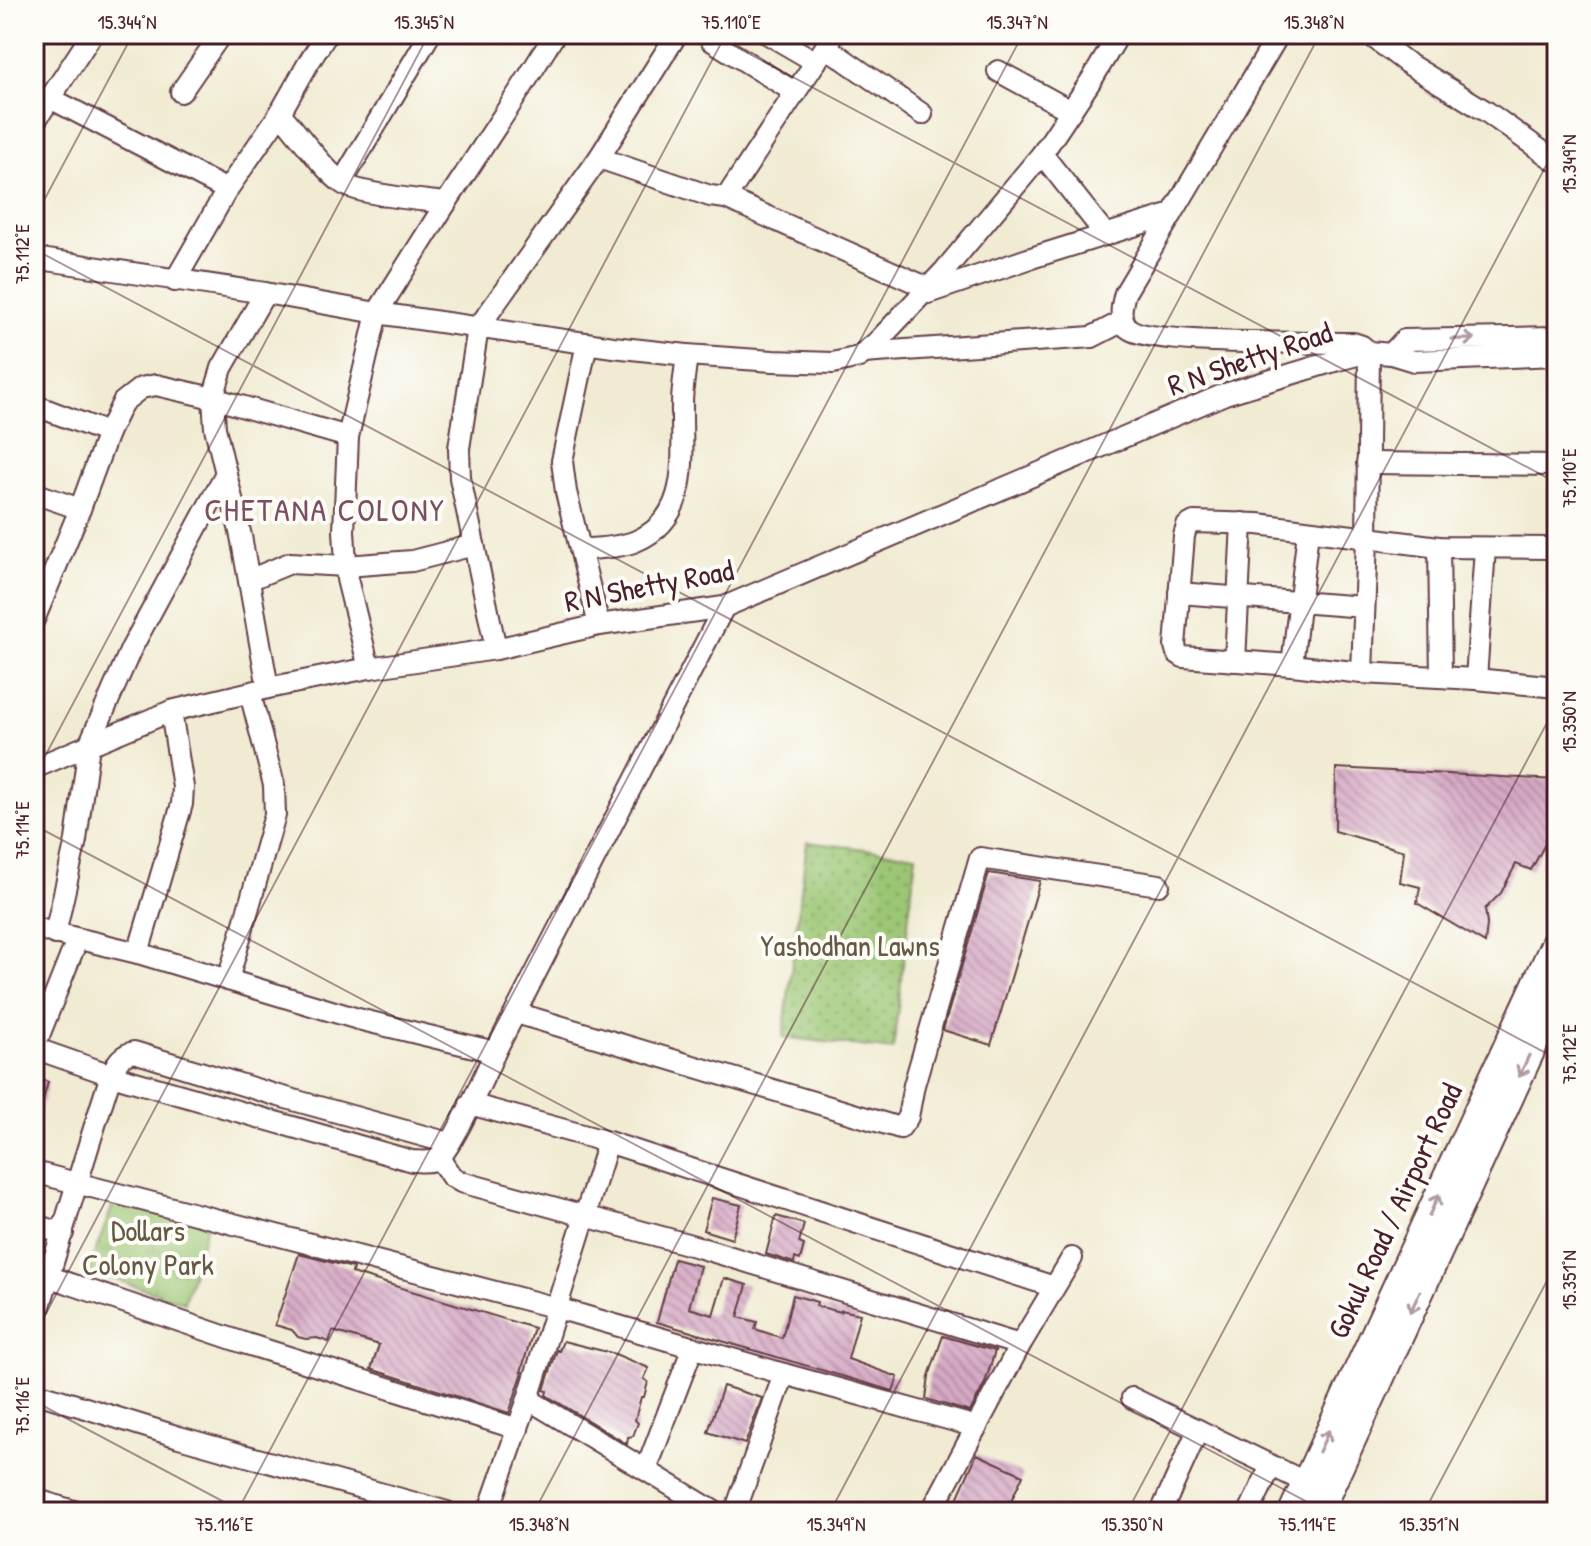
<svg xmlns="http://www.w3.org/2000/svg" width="1591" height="1546" viewBox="0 0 1591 1546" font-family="'Patrick Hand',sans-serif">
	<defs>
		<pattern id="grass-dots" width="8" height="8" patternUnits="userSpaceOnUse" patternTransform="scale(2)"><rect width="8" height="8" fill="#9bc673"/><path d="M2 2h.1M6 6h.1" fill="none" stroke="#80a05f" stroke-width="1.8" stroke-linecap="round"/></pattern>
		<pattern id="park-tufts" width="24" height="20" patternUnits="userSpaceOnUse" patternTransform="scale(2)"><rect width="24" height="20" fill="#9bc673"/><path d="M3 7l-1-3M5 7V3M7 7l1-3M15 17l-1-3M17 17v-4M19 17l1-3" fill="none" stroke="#80a05f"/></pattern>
		<pattern id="building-back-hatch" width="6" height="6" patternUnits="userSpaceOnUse" patternTransform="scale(2)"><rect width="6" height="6" fill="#d5a8c4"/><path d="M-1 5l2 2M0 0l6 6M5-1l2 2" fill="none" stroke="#af889f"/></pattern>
	</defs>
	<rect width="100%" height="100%" fill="#fdfcf7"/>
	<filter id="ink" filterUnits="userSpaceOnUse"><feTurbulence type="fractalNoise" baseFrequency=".0125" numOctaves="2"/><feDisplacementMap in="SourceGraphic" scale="16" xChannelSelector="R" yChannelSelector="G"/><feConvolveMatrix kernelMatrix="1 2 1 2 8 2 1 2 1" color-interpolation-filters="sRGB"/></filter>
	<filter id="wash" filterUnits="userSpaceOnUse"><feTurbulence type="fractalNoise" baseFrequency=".006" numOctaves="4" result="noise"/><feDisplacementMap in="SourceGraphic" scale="32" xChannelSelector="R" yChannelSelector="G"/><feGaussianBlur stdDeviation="1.8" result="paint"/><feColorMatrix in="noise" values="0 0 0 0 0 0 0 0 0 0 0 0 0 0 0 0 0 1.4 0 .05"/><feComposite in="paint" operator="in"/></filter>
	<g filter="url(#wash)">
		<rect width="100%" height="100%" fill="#f0ebd2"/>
		<!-- grass -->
		<path fill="url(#grass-dots)" stroke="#72724f" stroke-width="2" d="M 807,842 L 916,855 L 893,1050 L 783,1037 Z"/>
		<!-- park -->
		<path fill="url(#park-tufts)" stroke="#72724f" stroke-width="2" d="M 117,1194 L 207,1225 L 184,1302 L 88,1271 Z"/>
		<g id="blocks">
			<!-- building -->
			<g fill="url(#building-back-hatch)">
				<path d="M 1336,768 L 1557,780 L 1557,822 L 1531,870 L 1516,864 L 1501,893 L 1485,909 L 1487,924 L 1485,943 L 1417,903 L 1420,887 L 1400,882 L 1404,851 L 1335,831 Z"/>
				<path d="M 989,873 L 1040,881 L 991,1045 L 943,1030 Z"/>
				<path d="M 34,1077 L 48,1082 L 38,1119 L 34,1118 Z"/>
				<path d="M 712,1198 L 741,1205 L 732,1239 L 703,1230 Z"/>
				<path d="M 776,1216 L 804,1224 L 799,1243 L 804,1245 L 800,1260 L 795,1258 L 794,1263 L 766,1254 Z"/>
				<path d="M 299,1254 L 353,1268 L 352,1273 L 534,1328 L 521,1372 L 523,1372 L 509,1413 L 371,1369 L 379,1345 L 333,1331 L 329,1342 L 317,1338 L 306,1339 L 298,1337 L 292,1330 L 275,1325 Z"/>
				<path d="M 674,1259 L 700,1266 L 689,1308 L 713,1315 L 724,1278 L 747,1285 L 738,1317 L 757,1322 L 755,1329 L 782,1338 L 793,1295 L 817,1302 L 816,1306 L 841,1312 L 841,1310 L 860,1314 L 848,1359 L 898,1377 L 893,1391 L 657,1322 Z"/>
				<path d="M 943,1336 L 995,1351 L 985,1383 L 970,1412 L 926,1399 L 929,1376 Z"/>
				<path d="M 563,1341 L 615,1354 L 649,1368 L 644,1379 L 648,1382 L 644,1397 L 641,1397 L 635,1420 L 638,1423 L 633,1436 L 628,1437 L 627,1444 L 546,1395 L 547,1391 L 544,1390 L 557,1350 L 559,1351 Z"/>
				<path d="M 723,1386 L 762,1398 L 745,1444 L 708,1432 Z"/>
				<path d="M 977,1454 L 1023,1475 L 1006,1512 L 951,1512 Z"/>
			</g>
		</g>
	</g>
	<g filter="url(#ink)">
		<use href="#blocks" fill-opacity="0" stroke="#633e44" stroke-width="2"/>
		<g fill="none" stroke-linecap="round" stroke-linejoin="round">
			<!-- minor casing -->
			<g stroke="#633e44" stroke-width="24">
				<g id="minor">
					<path d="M 768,34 L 816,62"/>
					<path d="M 1279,34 L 1125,293 C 1122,304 1118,319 1128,328 C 1148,346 1317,342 1353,343 L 1362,346 L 1369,352 L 1367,538 L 1362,673"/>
					<path d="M 1369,34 L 1407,63 L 1487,112 L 1557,162"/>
					<path d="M 711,40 L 796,93"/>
					<path d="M 826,47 L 922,114"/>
					<path d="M 998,71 L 1071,111"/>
					<path d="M 181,92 L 221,34"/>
					<path d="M 50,98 L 227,190"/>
					<path d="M 280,113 C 297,132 322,168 342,183 C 359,195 422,200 446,203"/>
					<path d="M 34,123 L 92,34"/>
					<path d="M 1042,154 L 1106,235"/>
					<path d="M 599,158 L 710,196 L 726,198 L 834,34"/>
					<path d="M 342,182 L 430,34"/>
					<path d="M 726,198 L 928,288"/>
					<path d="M 34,258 L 265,293 L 377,313 L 613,347 L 687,355 L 773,361 L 833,363 L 859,357 L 877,342 L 945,270 L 1042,154 L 1094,76 L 1119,34"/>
					<path d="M 175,281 L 227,190 L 280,113 L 309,62 L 327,34"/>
					<path d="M 265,293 L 222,368 L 213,398 L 215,428 L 241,536 L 268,688"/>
					<path d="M 928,293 L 1028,259 L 1172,214"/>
					<path d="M 587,343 L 562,461 L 566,492 L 599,625"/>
					<path d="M 863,353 L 1092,337 L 1123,321"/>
					<path d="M 1391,354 L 1404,340 L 1557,337"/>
					<path d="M 34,405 L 108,433"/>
					<path d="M 1367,463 L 1557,465"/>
					<path d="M 34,493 L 80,509"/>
					<path d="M 1439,547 L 1441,677"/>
					<path d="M 1557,548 L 1439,547 L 1258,524 L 1194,522 L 1187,526 L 1184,536 L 1175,646 L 1177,653 L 1183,657 L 1292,665 L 1362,673 L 1476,679 L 1557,687"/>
					<path d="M 581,550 C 599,548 619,548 636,541 C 693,517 681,454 682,405 C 682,388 685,372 687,355"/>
					<path d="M 249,580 L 290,563 L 346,566 L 412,561 L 474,545"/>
					<path d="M 1179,593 L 1364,607"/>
					<path d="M 34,620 L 80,509 L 108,433 L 123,402 L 141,388 L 156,385 L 213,398 L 348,437"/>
					<path d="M 496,649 L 460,478 L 459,448 L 478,328 L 599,158 L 677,34"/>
					<path d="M 1235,661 L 1242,523"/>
					<path d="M 1292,665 L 1308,532"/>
					<path d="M 369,668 L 347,579 L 344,531 L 348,437 L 377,313 L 446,203 L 524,84 L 555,34"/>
					<path d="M 1476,679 L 1485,548"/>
					<path d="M 34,768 L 171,711 L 268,688 L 369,668 L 496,649 L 599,625 L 724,607 L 1225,394 L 1338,360 L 1369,352 L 1391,354 L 1414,361 L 1557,355"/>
					<path d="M 34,928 L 138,953 L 358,1019 L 495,1052"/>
					<path d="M 55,934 L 76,840 L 89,745 L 131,649 L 226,473"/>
					<path d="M 77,940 L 34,1048 L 111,1075 L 412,1161 C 420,1161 430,1163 438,1159 C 452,1149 486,1072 495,1052 L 724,607"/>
					<path d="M 138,953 L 182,804 L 183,787 L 171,711"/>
					<path d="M 228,980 L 275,815 L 274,785 L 250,693"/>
					<path d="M 516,1013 L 900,1128 L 908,1117 L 914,1085 L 980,858 L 1159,885"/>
					<path d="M 470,1104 L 608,1142 L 1054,1287"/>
					<path d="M 439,1158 L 451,1176 L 461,1182 L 698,1247 L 1020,1345"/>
					<path d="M 34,1172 L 557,1308 L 784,1374 L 977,1427"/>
					<path d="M 34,1225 L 63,1233"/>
					<path d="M 50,1277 L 247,1344 L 518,1429"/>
					<path d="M 34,1326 C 59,1242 84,1158 111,1075 C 117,1063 120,1055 134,1052 L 279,1096 L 449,1143"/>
					<path d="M 34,1392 L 179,1437 L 447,1512"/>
					<path d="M 1132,1398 L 1305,1482"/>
					<path d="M 528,1399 L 715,1512"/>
					<path d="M 646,1470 L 693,1347"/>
					<path d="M 34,1499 L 77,1512"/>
					<path d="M 485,1512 L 490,1507 L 528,1399 L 608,1142"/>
					<path d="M 735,1512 L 784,1374"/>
					<path d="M 931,1512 L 1020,1345 L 1072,1258"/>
					<path d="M 1161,1512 L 1198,1430"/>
					<path d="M 1249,1512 L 1271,1466"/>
				</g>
			</g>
			<!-- major casing -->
			<g stroke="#633e44" stroke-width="30">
				<g id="major">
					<path d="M 1292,1512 L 1557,938"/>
					<path d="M 1319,1512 L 1557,995"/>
				</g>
			</g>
			<!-- minor -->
			<use href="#minor" stroke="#fff" stroke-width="20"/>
			<!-- major -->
			<use href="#major" stroke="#fff" stroke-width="26"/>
		</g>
		<!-- one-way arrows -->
		<defs><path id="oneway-shaft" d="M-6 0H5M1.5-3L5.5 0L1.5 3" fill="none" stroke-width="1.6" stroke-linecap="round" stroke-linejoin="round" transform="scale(2)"/></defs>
		<g stroke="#ae9aa0">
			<use href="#oneway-shaft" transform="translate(1463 339) rotate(-1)"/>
			<use href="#oneway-shaft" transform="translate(1524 1066) rotate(115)"/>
			<use href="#oneway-shaft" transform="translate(1434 1205) rotate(-65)"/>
			<use href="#oneway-shaft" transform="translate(1415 1302) rotate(115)"/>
			<use href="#oneway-shaft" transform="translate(1324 1441) rotate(-65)"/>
		</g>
	</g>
	<!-- ticks -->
	<path fill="none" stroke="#4a1f2b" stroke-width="2" stroke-opacity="0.45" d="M 712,34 L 1557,483M 34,219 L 133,34M 34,249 L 1557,1059M 34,777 L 429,34M 34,825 L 1326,1512M 34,1336 L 726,34M 34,1401 L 243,1512M 237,1512 L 1023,34M 534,1512 L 1320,34M 830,1512 L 1557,145M 1127,1512 L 1557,704M 1424,1512 L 1557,1262"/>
	<g text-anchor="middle" stroke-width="8" stroke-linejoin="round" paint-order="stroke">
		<!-- street labels -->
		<g font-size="30" fill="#4a1f2b" stroke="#fdfcf7">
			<text transform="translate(1250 359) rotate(-19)" y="10">R N Shetty Road</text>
			<text transform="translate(649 586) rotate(-11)" y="10">R N Shetty Road</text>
			<text transform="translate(1395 1211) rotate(-65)" y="10">Gokul Road / Airport Road</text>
		</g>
		<!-- park labels -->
		<g font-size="30" fill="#665944" stroke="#fdfcf7">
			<text x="850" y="956">Yashodhan Lawns</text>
			<text x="148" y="1241">Dollars<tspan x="148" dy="34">Colony Park</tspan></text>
		</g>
		<!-- neighbourhood labels -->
		<g font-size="32" letter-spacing="2" fill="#7b4f61" stroke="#fdfcf7">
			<text x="325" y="521">CHETANA COLONY</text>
		</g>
	</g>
	<!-- margin -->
	<rect width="1591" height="1546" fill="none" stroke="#fdfcf7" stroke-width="88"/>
	<rect x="44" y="44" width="1503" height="1458" fill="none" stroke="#4a1f2b" stroke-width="3"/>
	<g font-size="20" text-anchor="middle" fill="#4a1f2b">
		<text x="127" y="29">15.344°N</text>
		<text x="424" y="29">15.345°N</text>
		<text x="731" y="29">75.110°E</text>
		<text x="1017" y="29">15.347°N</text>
		<text x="1314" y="29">15.348°N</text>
		<text transform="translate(1569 164) rotate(-90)" y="7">15.349°N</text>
		<text transform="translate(22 254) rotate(-90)" y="7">75.112°E</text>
		<text transform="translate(1569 478) rotate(-90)" y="7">75.110°E</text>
		<text transform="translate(1569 722) rotate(-90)" y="7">15.350°N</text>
		<text transform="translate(22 830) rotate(-90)" y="7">75.114°E</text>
		<text transform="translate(1569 1054) rotate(-90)" y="7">75.112°E</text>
		<text transform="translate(1569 1280) rotate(-90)" y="7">15.351°N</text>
		<text transform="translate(22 1406) rotate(-90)" y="7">75.116°E</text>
		<text x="224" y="1531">75.116°E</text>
		<text x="539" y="1531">15.348°N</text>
		<text x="836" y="1531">15.349°N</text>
		<text x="1132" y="1531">15.350°N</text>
		<text x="1307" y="1531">75.114°E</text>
		<text x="1429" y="1531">15.351°N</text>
	</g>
</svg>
